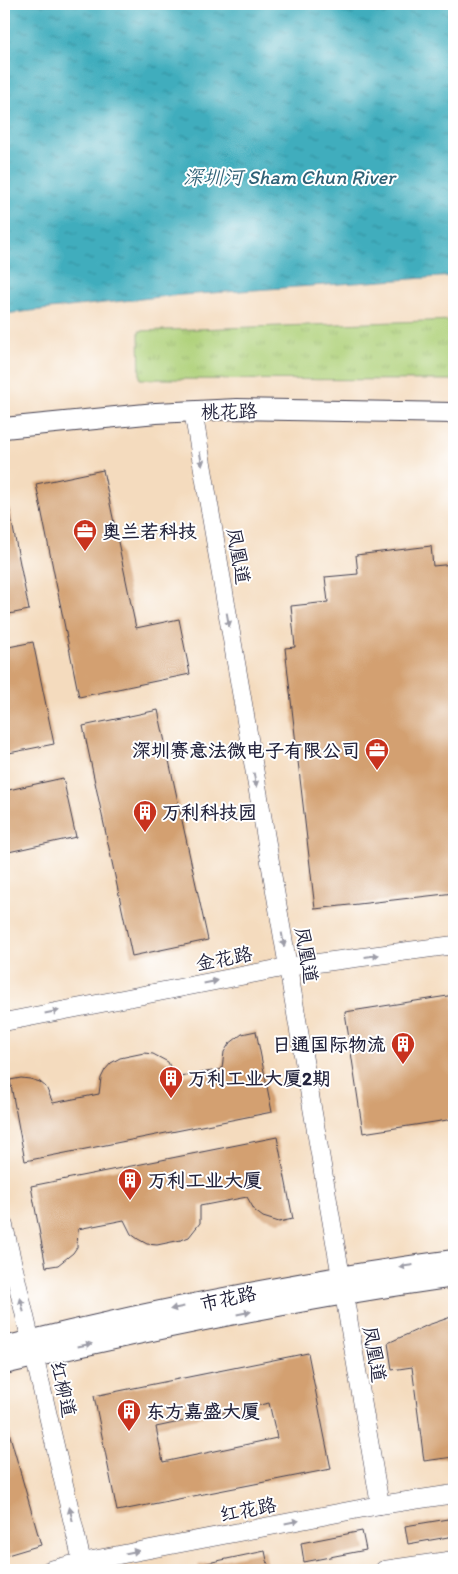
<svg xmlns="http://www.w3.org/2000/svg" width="458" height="1574" viewBox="0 0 458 1574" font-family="Itim,'LXGW WenKai TC',sans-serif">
	<defs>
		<pattern id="grass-tufts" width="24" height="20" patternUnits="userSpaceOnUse" patternTransform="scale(1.25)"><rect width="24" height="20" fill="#b0d27b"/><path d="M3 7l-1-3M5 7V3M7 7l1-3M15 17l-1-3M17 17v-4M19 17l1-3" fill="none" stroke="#97b46b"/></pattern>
		<pattern id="water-ripples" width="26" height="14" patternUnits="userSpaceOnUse" patternTransform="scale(1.25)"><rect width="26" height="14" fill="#3fadbd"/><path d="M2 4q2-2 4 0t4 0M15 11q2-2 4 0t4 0" fill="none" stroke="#348c9b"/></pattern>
	</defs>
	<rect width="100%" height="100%" fill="#fff"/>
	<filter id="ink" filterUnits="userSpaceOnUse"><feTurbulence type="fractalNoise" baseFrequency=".02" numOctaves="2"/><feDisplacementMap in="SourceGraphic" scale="10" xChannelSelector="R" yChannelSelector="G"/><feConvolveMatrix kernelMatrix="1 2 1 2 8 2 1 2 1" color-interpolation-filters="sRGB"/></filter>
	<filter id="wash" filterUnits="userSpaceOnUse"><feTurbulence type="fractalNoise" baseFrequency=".0096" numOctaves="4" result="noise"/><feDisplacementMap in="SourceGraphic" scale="20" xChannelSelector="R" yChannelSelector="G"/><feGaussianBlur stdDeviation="1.12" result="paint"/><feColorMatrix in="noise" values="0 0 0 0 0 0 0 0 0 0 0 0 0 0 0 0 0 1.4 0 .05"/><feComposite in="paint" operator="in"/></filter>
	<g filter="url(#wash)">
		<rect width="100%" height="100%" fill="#f4dbbe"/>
		<!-- grass -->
		<path fill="url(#grass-tufts)" stroke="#697a5b" d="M 454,320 L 454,380 L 140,379 L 139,331 Z"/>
		<!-- water -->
		<path fill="url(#water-ripples)" stroke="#30687c" d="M 4,4 L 454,4 L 454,276 L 168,296 L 4,314 Z"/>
		<g id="blocks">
			<!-- building -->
			<g fill="#d3a071" fill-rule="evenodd">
				<path d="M 103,470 L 136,628 L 179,619 L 190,674 L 79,697 L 36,484 Z"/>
				<path d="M 9,507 L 29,610 L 4,615 L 4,508 Z"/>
				<path d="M 431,546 L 433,566 L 454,564 L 454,893 L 315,909 L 285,648 L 295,647 L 291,606 L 328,602 L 325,577 L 358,574 L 356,555 Z"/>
				<path d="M 33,642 L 54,744 L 4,754 L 4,648 Z"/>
				<path d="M 158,710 L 208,940 L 132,956 L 83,726 Z"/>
				<path d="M 63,778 L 76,837 L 4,853 L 4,791 Z"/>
				<path d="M 454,995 L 454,1119 L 363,1133 L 345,1012 Z"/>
				<path d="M 256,1031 L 272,1112 L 25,1161 L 10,1080 L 21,1078 L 30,1079 L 40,1082 L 46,1087 L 53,1103 L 99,1094 L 101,1078 L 105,1070 L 111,1063 L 120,1058 L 144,1053 L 153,1054 L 168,1062 L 175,1078 L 222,1069 L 224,1052 L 229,1044 L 242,1034 Z"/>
				<path d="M 277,1137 L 293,1219 L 279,1222 L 263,1217 L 255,1211 L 247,1197 L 200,1206 L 200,1223 L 189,1237 L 181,1240 L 157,1245 L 147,1244 L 138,1239 L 131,1234 L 124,1220 L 78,1229 L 77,1247 L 73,1253 L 58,1265 L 46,1267 L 31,1186 Z"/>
				<path d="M 454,1316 L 454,1457 L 424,1461 L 412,1367 L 392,1370 L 388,1343 L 428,1325 Z"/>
				<path d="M 308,1353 L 331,1469 L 117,1511 L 94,1396 ZM 269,1403 L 277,1438 L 163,1462 L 156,1427 Z"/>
				<path d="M 7,1425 L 41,1545 L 4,1556 L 4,1426 Z"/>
				<path d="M 454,1518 L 454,1536 L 408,1544 L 405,1526 Z"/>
				<path d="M 362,1531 L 366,1550 L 304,1562 L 301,1543 Z"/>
				<path d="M 265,1551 L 269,1570 L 199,1570 L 198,1565 Z"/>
			</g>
		</g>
	</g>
	<g filter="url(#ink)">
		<use href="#blocks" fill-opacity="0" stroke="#423e4f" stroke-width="1"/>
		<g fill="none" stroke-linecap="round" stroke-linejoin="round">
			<!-- tertiary casing -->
			<g stroke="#423e4f" stroke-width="19">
				<g id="tertiary">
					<path d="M 193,411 L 380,1505"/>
					<path d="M 4,1022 L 287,967 L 454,945"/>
					<path d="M 4,1226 L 82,1562"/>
					<path d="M 50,1570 L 82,1562 L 380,1505 L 454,1494"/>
					<path d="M 384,1570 L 454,1560"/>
				</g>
			</g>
			<!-- secondary casing -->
			<g stroke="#423e4f" stroke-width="22">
				<g id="secondary">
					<path d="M 4,428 L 156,413 L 237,409 L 454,413"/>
					<path d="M 4,1347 C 152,1310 303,1280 454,1260"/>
					<path d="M 4,1364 C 153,1329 303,1298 454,1277"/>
				</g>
			</g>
			<!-- tertiary -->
			<use href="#tertiary" stroke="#fff" stroke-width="18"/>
			<!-- secondary -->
			<use href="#secondary" stroke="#fff" stroke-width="20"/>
		</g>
		<!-- one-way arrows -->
		<defs><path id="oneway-solid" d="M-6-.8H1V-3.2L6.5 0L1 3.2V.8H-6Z" transform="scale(1.25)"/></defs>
		<g fill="#9c9ca7">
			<use href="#oneway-solid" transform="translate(201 459) rotate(80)"/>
			<use href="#oneway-solid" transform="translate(228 620) rotate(80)"/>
			<use href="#oneway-solid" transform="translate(255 780) rotate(80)"/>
			<use href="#oneway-solid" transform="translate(283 940) rotate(80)"/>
			<use href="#oneway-solid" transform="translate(372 956) rotate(-8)"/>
			<use href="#oneway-solid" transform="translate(211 982) rotate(-11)"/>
			<use href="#oneway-solid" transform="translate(52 1012) rotate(-11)"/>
			<use href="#oneway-solid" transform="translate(406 1266) rotate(172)"/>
			<use href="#oneway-solid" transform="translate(22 1305) rotate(-103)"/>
			<use href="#oneway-solid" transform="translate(177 1308) rotate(168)"/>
			<use href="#oneway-solid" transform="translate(244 1313) rotate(-11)"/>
			<use href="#oneway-solid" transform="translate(85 1345) rotate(-11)"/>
			<use href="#oneway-solid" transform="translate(71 1514) rotate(-103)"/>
			<use href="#oneway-solid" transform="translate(292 1522) rotate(-11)"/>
			<use href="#oneway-solid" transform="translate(132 1552) rotate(-11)"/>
		</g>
	</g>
	<!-- icons -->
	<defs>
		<g id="office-pin" transform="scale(1.25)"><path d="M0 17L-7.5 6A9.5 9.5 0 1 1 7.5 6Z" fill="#c8321e" stroke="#fff"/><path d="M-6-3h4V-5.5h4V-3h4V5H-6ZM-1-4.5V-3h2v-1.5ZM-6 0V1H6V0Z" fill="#fff"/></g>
		<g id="building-pin" transform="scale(1.25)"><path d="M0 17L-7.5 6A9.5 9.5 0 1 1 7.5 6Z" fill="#c8321e" stroke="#fff"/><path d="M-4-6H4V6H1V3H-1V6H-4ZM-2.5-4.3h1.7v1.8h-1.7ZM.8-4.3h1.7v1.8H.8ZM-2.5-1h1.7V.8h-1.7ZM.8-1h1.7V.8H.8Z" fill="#fff"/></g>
	</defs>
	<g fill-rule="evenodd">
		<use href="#office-pin" x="85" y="531"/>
		<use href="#office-pin" x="377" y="750"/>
		<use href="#building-pin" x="145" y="812"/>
		<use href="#building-pin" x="403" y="1044"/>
		<use href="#building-pin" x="171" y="1078"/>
		<use href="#building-pin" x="130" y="1180"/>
		<use href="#building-pin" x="129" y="1411"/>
	</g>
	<g text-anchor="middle" stroke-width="4" stroke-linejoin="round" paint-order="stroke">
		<!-- street labels -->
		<g font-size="19" fill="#22223b" stroke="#fff">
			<text transform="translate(229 411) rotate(-1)" y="7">桃花路</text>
			<text transform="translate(239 556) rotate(80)" y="7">凤凰道</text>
			<text transform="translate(307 955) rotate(80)" y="7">凤凰道</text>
			<text transform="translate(224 958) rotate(-11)" y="7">金花路</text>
			<text transform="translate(228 1298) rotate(-12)" y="7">市花路</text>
			<text transform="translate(375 1354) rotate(80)" y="7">凤凰道</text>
			<text transform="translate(64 1389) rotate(77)" y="7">红柳道</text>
			<text transform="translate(248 1509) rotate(-11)" y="7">红花路</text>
		</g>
		<!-- poi labels -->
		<g font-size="19" font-weight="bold" fill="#22223b" stroke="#fff" text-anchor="start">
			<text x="102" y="538">奥兰若科技</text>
			<text x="360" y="757" text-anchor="end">深圳赛意法微电子有限公司</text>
			<text x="162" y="819">万利科技园</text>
			<text x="386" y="1051" text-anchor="end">日通国际物流</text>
			<text x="188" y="1085">万利工业大厦2期</text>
			<text x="148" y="1187">万利工业大厦</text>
			<text x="146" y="1418">东方嘉盛大厦</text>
		</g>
		<!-- water labels -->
		<g font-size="20" font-style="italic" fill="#2f6176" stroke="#fff">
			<text x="289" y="184">深圳河 Sham Chun River</text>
		</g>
	</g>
	<!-- margin -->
	<rect width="458" height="1574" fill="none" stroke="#fff" stroke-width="20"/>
</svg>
